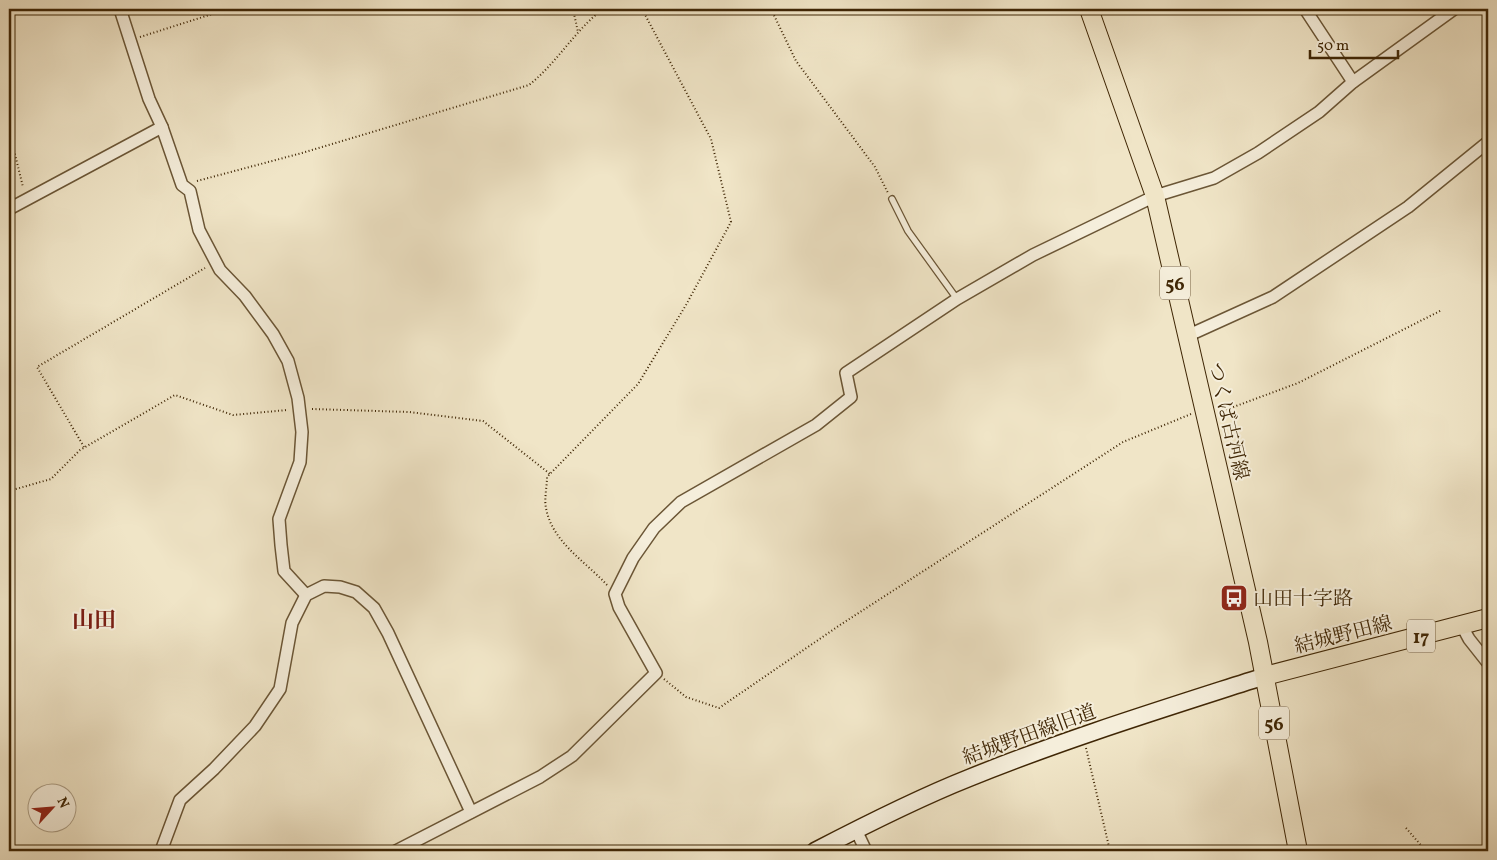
<svg xmlns="http://www.w3.org/2000/svg" width="1497" height="860" viewBox="0 0 1497 860" font-family="Vollkorn,'Noto Serif JP',serif">
	<rect width="100%" height="100%" fill="#f0e5c7"/>
	<filter id="stains"><feTurbulence type="fractalNoise" baseFrequency=".004" numOctaves="4"/><feColorMatrix values="0 0 0 0 .2 0 0 0 0 .09 0 0 0 0 .02 0 0 0 .5 -.17"/></filter>
	<radialGradient id="worn" r=".72"><stop offset=".6" stop-color="#630" stop-opacity="0"/><stop offset="1" stop-color="#630" stop-opacity=".3"/></radialGradient>
	<g fill="none" stroke-linecap="round" stroke-linejoin="round">
		<!-- lane casing -->
		<g stroke="#6b5636" stroke-width="8">
			<path id="lane" d="M 892,199 L 908,231 L 957,299"/>
		</g>
		<!-- street casing -->
		<g stroke="#6b5636" stroke-width="14">
			<g id="street">
				<path d="M 120,9 L 149,99 L 162,127 L 182,185 L 190,191 L 199,230 L 220,270 L 245,296 L 273,334 L 288,361 L 298,398 L 302,432 L 300,462 L 279,519 L 281,545 L 284,571 L 306,595"/>
				<path d="M 1305,9 L 1353,82"/>
				<path d="M 9,209 L 162,127"/>
				<path d="M 1187,336 L 1273,297 L 1408,207 L 1488,142"/>
				<path d="M 1462,626 L 1469,639 L 1488,663"/>
				<path d="M 856,830 L 866,851"/>
				<path d="M 161,851 L 180,800 L 214,769 L 255,726 L 280,689 L 292,623 L 306,595 L 324,586 L 340,587 L 356,592 L 374,608 L 388,633 L 471,812"/>
				<path d="M 396,851 L 540,777 L 572,756 L 656,673 L 619,607 L 615,594 L 633,558 L 654,528 L 681,502 L 816,425 L 851,397 L 846,373 L 957,299 L 1033,255 L 1155,196 L 1214,178 L 1258,153 L 1319,112 L 1353,82 L 1454,9"/>
			</g>
		</g>
		<!-- secondary casing -->
		<g stroke="#3f2605" stroke-width="19">
			<path id="secondary" d="M 815,851 C 865,825 916,799 969,778 C 1065,739 1166,708 1265,676"/>
		</g>
		<!-- primary casing -->
		<g stroke="#3f2605" stroke-width="20">
			<g id="primary">
				<path d="M 1089,9 L 1155,196 L 1258,642 L 1298,851"/>
				<path d="M 1265,676 L 1488,618"/>
			</g>
		</g>
		<!-- path -->
		<g stroke="#3f2605" stroke-width="2" stroke-dasharray="1 2.5" stroke-linecap="butt">
			<path d="M 573,9 L 578,32"/>
			<path d="M 771,9 L 796,61 L 875,167 L 888,193"/>
			<path d="M 140,37 L 228,9"/>
			<path d="M 9,130 L 23,187"/>
			<path d="M 197,181 L 302,153 L 529,85 C 557,63 575,30 603,9"/>
			<path d="M 312,409 L 409,412 L 483,421 L 550,474"/>
			<path d="M 1220,412 L 1298,383 L 1442,310"/>
			<path d="M 84,447 L 37,367 L 205,268"/>
			<path d="M 9,491 L 51,479 L 80,450 L 175,395 L 233,415 L 287,410"/>
			<path d="M 607,585 C 585,561 552,542 546,508 C 544,499 547,487 547,477 L 638,384 L 686,305 L 731,222 L 711,139 L 642,9"/>
			<path d="M 664,679 L 686,697 L 719,708 L 840,625 L 1123,442 L 1191,414"/>
			<path d="M 1086,748 L 1110,851"/>
			<path d="M 1406,828 L 1426,851"/>
		</g>
		<!-- lane -->
		<use href="#lane" stroke="#f5eedb" stroke-width="5.5"/>
		<!-- street -->
		<use href="#street" stroke="#f5eedb" stroke-width="11"/>
		<!-- secondary -->
		<use href="#secondary" stroke="#f5eedb" stroke-width="16"/>
		<!-- primary -->
		<use href="#primary" stroke="#f0e5c7" stroke-width="18"/>
	</g>
	<!-- icons -->
	<defs>
		<g id="bus-square" transform="scale(1.4375)"><rect x="-9" y="-9" width="18" height="18" rx="4" fill="#8f2418" stroke="#f5eedb"/><path d="M-5-6H5V4H4V6H2V4H-2V6H-4V4H-5ZM-3.5-4V0h7V-4ZM-3.5 1.2v1.5H-2V1.2ZM2 1.2v1.5H3.5V1.2Z" fill="#fff"/></g>
	</defs>
	<g fill-rule="evenodd">
		<use href="#bus-square" x="1234" y="598"/>
	</g>
	<g text-anchor="middle" stroke-width="4" stroke-linejoin="round" paint-order="stroke">
		<!-- shield labels -->
		<g fill="#f5eedb" stroke="#766245" stroke-width="1">
			<rect x="1160" y="266.5" width="30" height="33" rx="4"/>
			<rect x="1407" y="619.5" width="28" height="33" rx="4"/>
			<rect x="1259" y="706.5" width="30" height="33" rx="4"/>
		</g>
		<g font-size="19" font-weight="bold" fill="#3f2605">
			<text x="1175" y="290">56</text>
			<text x="1421" y="643">17</text>
			<text x="1274" y="730">56</text>
		</g>
		<!-- street labels -->
		<g font-size="20" fill="#3f2605" stroke="#f5eedb">
			<text transform="translate(1229 421) rotate(77)" y="7">つくば古河線</text>
			<text transform="translate(1343 634) rotate(-14)" y="7">結城野田線</text>
			<text transform="translate(1029 734) rotate(-20)" y="7">結城野田線旧道</text>
		</g>
		<!-- poi labels -->
		<g font-size="20" fill="#3f2605" stroke="#f5eedb" text-anchor="start">
			<text x="1253" y="605">山田十字路</text>
		</g>
		<!-- quarter labels -->
		<g font-size="22" font-weight="bold" fill="#7a1f14" stroke="#f5eedb">
			<text x="94" y="627">山田</text>
		</g>
	</g>
	<!-- margin -->
	<rect width="1497" height="860" fill="none" stroke="#f0e5c7" stroke-width="30"/>
	<rect x="10" y="10" width="1477" height="840" fill="none" stroke="#3f2605" stroke-width="2.5"/>
	<rect x="15" y="15" width="1467" height="830" fill="none" stroke="#3f2605"/>
	<!-- north arrow -->
	<g transform="translate(52 808) rotate(64)"><circle r="24" fill="#f5eedb" stroke="#ac9e85"/>
	<path d="M0-4L9 19L0 12L-9 19Z" fill="#8f2418"/>
	<text y="-8" font-size="14" font-weight="bold" text-anchor="middle" fill="#3f2605">N</text>
	</g>
	<!-- scale -->
	<path d="M1310 50v8h88v-8" fill="none" stroke="#3f2605" stroke-width="2.5"/>
	<text x="1317" y="50" font-size="15" fill="#3f2605" stroke="#f5eedb" stroke-width="4" paint-order="stroke">50 m</text>
	<rect width="100%" height="100%" filter="url(#stains)"/>
	<rect width="100%" height="100%" fill="url(#worn)"/>
</svg>
